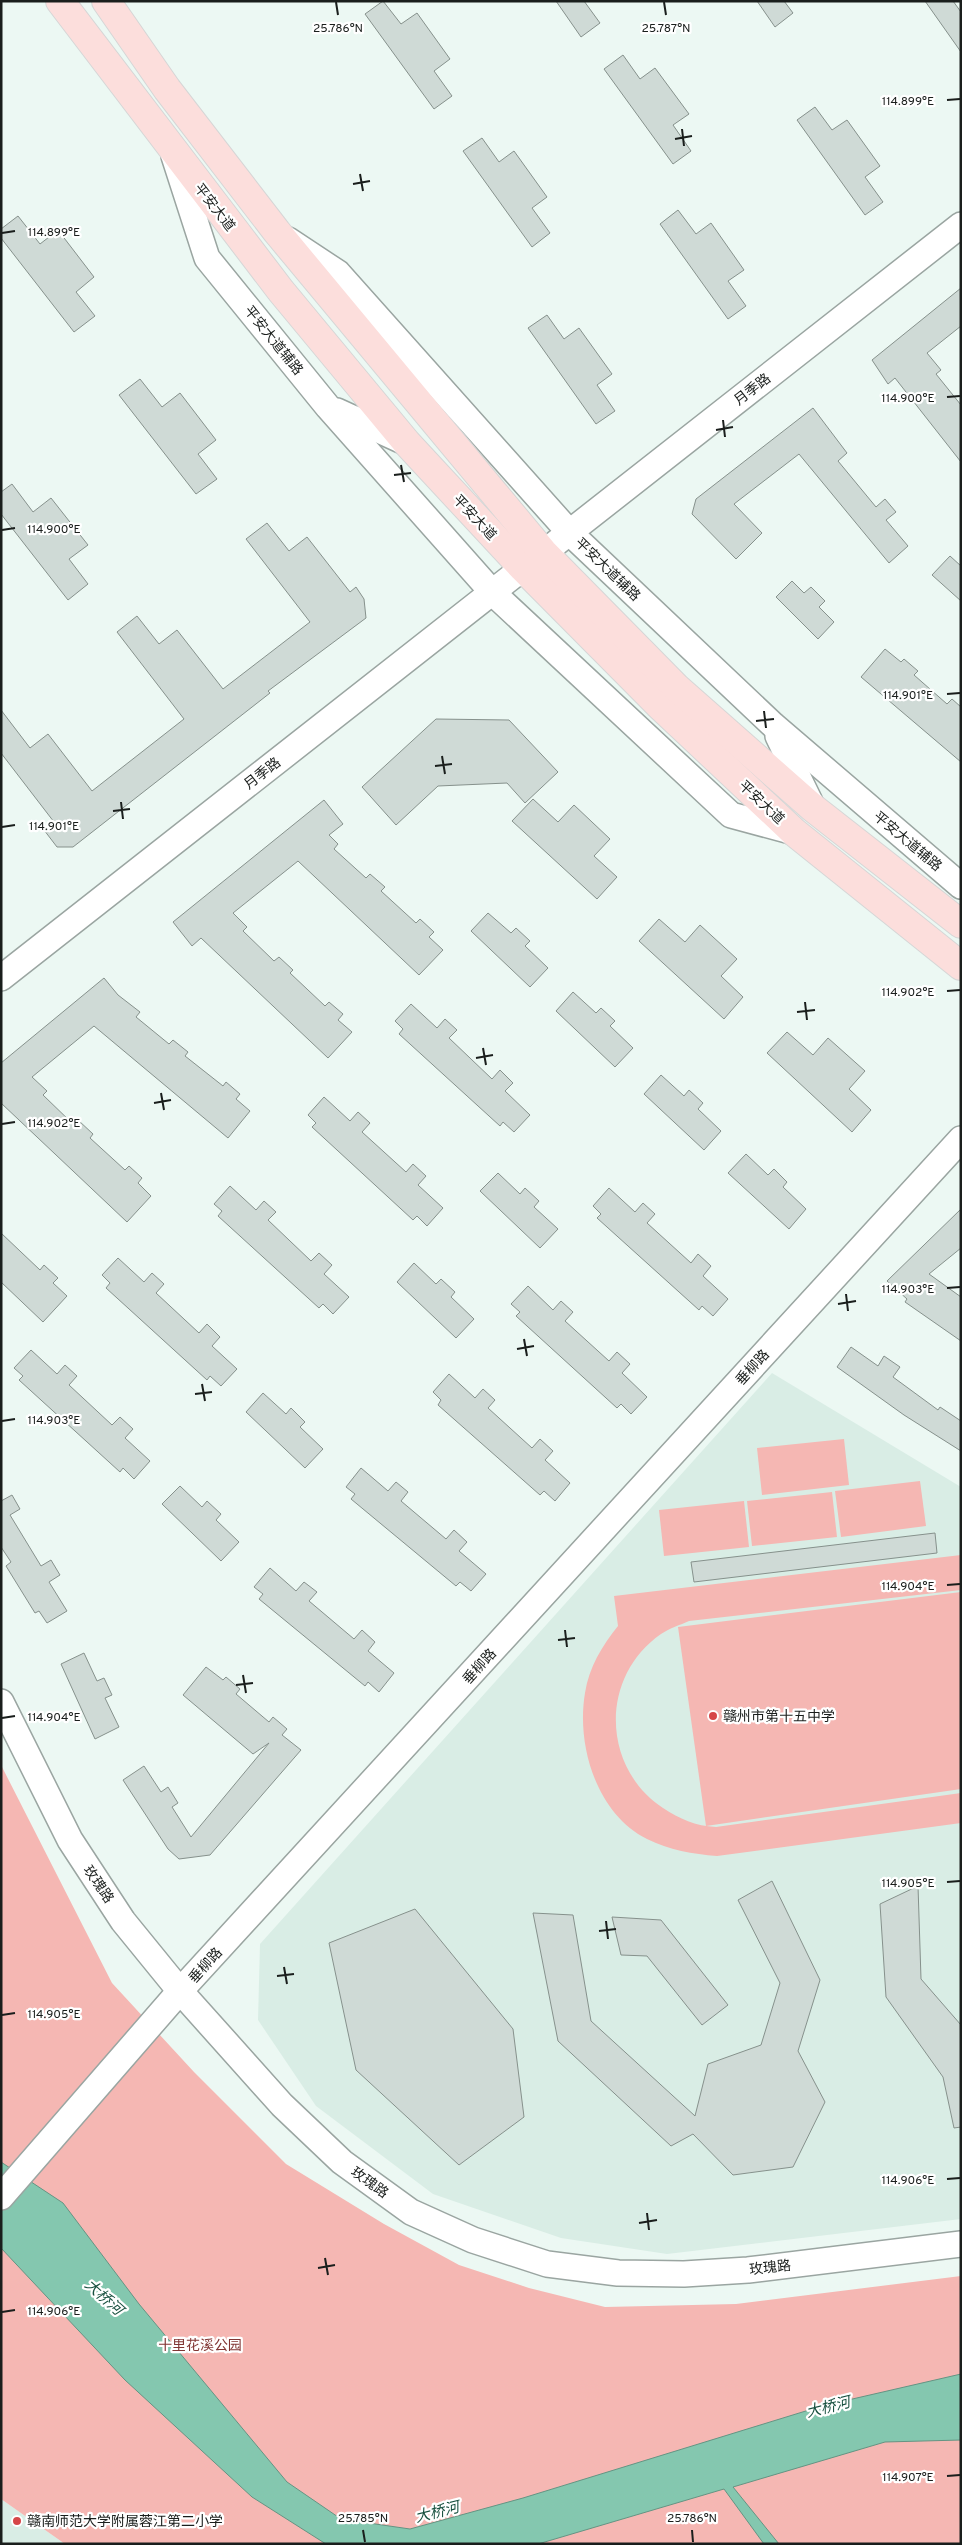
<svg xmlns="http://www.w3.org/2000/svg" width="962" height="2545" viewBox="0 0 962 2545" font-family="Overpass,'Noto Sans SC',sans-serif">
	<rect width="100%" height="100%" fill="#ecf8f3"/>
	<!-- built -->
	<g fill="#d9ede5">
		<path d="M 772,1373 L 961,1487 L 961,2219 L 667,2254 L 561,2238 L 433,2194 L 316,2106 L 258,2020 L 260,1944 Z"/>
		<path d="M 1,2499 L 65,2544 L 1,2544 Z"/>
	</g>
	<!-- green -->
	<g fill="#f5b7b3">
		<path d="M 844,1439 L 849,1485 L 762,1495 L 757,1448 Z"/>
		<path d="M 920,1481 L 926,1526 L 841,1537 L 835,1491 Z"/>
		<path d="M 832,1492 L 837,1537 L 752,1546 L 747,1501 Z"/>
		<path d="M 744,1501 L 749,1547 L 664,1556 L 659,1510 Z"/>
		<path d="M 961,1555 L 961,1590 L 689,1621 C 680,1625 670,1628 661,1634 C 599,1677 602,1768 663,1808 C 680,1819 695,1826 716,1827 L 961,1793 L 961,1823 L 717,1856 C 693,1854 669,1850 647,1839 C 597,1814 576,1746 585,1693 C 589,1667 602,1646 618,1626 L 614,1596 Z"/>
		<path d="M 961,1592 L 961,1789 L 706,1826 L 678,1627 Z"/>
		<path d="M 1,1765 L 112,1983 L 194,2072 L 286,2164 L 384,2224 L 459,2265 L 529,2288 L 605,2307 L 736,2304 L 961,2276 L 961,2544 L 65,2544 L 1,2499 Z"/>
	</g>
	<!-- water -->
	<path fill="#84c7af" stroke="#649483" d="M 1,2162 L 63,2203 L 139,2304 L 287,2482 L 341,2519 L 410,2529 L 523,2498 L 822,2406 L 961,2374 L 961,2440 L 885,2442 L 733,2487 L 779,2544 L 764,2544 L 724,2489 L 538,2544 L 326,2544 L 252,2497 L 125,2380 L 1,2248 Z"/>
	<!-- building -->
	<g fill="#cfdad6" stroke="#86918c">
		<path d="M 383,1 L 401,24 L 417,13 L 450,59 L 434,71 L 452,96 L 434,109 L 365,14 Z"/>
		<path d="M 556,1 L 584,1 L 600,23 L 581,37 Z"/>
		<path d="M 757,1 L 784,1 L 793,13 L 775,27 Z"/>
		<path d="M 925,1 L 953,1 L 961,12 L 961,52 Z"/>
		<path d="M 623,55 L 640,79 L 655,68 L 689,114 L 673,125 L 691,151 L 673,164 L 604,69 Z"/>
		<path d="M 815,107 L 832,130 L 847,120 L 880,166 L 865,177 L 883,202 L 865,215 L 797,120 Z"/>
		<path d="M 482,138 L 499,162 L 514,151 L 547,197 L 532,208 L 550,233 L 532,247 L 463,151 Z"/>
		<path d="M 678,210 L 696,234 L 711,223 L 744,270 L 728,281 L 746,306 L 728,319 L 660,224 Z"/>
		<path d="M 18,216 L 40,244 L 58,230 L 94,277 L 76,292 L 95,316 L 74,332 L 1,238 L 1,229 Z"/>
		<path d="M 961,288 L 961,326 L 927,353 L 941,370 L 936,374 L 961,405 L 961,462 L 895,378 L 888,384 L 872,360 Z"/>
		<path d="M 547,315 L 564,339 L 579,328 L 612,374 L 597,385 L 615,411 L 596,424 L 528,328 Z"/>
		<path d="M 140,379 L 162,407 L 180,393 L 216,440 L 198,454 L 217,479 L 196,494 L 119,395 Z"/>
		<path d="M 813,408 L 847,453 L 838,461 L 876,507 L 885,499 L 896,512 L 886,520 L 908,546 L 889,563 L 799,454 L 734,504 L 762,533 L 736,559 L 692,514 L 696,499 Z"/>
		<path d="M 12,484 L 33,512 L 51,498 L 88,545 L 69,559 L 88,584 L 68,600 L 1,514 L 1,492 Z"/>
		<path d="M 267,523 L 289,551 L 307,537 L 350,592 L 356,587 L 364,599 L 366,618 L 268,691 L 270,693 L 73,847 L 57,847 L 44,830 L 54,822 L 1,753 L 1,710 L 30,748 L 48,734 L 92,791 L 184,719 L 117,632 L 137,616 L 159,644 L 177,630 L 223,689 L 310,622 L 246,539 Z"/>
		<path d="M 950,556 L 961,566 L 961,601 L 932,575 Z"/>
		<path d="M 792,581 L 804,593 L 811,587 L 825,601 L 819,607 L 834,622 L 818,639 L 776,597 Z"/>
		<path d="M 885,649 L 901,662 L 904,659 L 918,671 L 914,675 L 947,704 L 952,699 L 961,707 L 961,762 L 861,677 Z"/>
		<path d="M 436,719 L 509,720 L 558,772 L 525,803 L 507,783 L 438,786 L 396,825 L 362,787 Z"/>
		<path d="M 533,799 L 558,822 L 574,805 L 610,839 L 594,856 L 617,877 L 597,899 L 512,821 Z"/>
		<path d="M 324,800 L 343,824 L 329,835 L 338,844 L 334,849 L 366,878 L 370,874 L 385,887 L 381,891 L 416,923 L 420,919 L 434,932 L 429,937 L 443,950 L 419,975 L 298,861 L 233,913 L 247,927 L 243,931 L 274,961 L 279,957 L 293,970 L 290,973 L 325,1006 L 329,1002 L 343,1014 L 338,1020 L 352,1032 L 328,1058 L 201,938 L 192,946 L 173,922 Z"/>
		<path d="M 488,913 L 511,933 L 516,928 L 530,941 L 525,946 L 548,968 L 530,987 L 471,931 Z"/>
		<path d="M 659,919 L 685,942 L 700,925 L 737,959 L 721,976 L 743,997 L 724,1019 L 639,941 Z"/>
		<path d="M 104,978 L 118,995 L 140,1012 L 136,1017 L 169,1044 L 173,1040 L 188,1052 L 185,1056 L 223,1086 L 226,1082 L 240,1094 L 236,1099 L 250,1111 L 228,1138 L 94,1026 L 32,1077 L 47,1091 L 43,1095 L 74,1125 L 78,1120 L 93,1134 L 90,1138 L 125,1170 L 129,1166 L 142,1178 L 138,1183 L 151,1196 L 127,1222 L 1,1103 L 1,1063 Z"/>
		<path d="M 573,992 L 596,1013 L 601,1008 L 615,1021 L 610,1026 L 633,1048 L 615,1067 L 556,1011 Z"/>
		<path d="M 411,1004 L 437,1028 L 445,1019 L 457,1030 L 449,1038 L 492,1079 L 500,1070 L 513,1083 L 505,1091 L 530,1115 L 514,1132 L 503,1122 L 500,1126 L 399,1034 L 403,1029 L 395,1021 Z"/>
		<path d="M 787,1032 L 813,1055 L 828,1038 L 865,1071 L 849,1089 L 871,1110 L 852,1132 L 767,1053 Z"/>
		<path d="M 661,1075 L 684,1096 L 689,1090 L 703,1103 L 698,1109 L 721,1131 L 704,1150 L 644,1094 Z"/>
		<path d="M 324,1097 L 350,1121 L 358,1112 L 370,1123 L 362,1132 L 406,1172 L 413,1164 L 426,1176 L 418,1185 L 443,1208 L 427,1226 L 417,1216 L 413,1220 L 312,1127 L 316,1123 L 308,1115 Z"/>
		<path d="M 746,1154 L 768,1175 L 774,1169 L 787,1182 L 783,1187 L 806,1209 L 789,1229 L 728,1173 Z"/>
		<path d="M 498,1173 L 520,1194 L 525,1188 L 539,1201 L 534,1207 L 558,1229 L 540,1248 L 480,1191 Z"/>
		<path d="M 230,1186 L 256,1210 L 264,1201 L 276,1212 L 268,1220 L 311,1261 L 319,1253 L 332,1265 L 324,1274 L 349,1297 L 333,1314 L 323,1304 L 319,1308 L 218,1216 L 222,1211 L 214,1204 Z"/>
		<path d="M 609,1188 L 635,1212 L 643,1203 L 655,1214 L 647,1223 L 691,1263 L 698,1254 L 711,1266 L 703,1276 L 728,1299 L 713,1316 L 702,1306 L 699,1310 L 597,1218 L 601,1214 L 593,1206 Z"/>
		<path d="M 961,1209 L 961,1248 L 929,1274 L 961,1297 L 961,1341 L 905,1302 L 907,1299 L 887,1281 Z"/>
		<path d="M 1,1233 L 40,1270 L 44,1265 L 58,1278 L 53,1283 L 67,1296 L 43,1322 L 1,1282 Z"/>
		<path d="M 118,1258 L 144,1282 L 152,1273 L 164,1284 L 156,1293 L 199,1333 L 207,1324 L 220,1337 L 212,1346 L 237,1369 L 221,1386 L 210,1376 L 207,1380 L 106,1288 L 110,1283 L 102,1275 Z"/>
		<path d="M 414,1263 L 436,1284 L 441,1279 L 455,1292 L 451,1297 L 474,1319 L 456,1338 L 397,1282 Z"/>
		<path d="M 528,1286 L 553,1310 L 561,1301 L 573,1312 L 565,1321 L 609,1361 L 617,1352 L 630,1364 L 622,1373 L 647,1397 L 631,1414 L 621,1404 L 617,1408 L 516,1316 L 520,1312 L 511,1304 Z"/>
		<path d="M 851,1347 L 878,1366 L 884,1356 L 900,1367 L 893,1377 L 938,1410 L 940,1407 L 961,1421 L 961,1451 L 904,1415 L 837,1367 Z"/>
		<path d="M 31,1350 L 57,1374 L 65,1365 L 77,1376 L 69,1385 L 112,1425 L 120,1417 L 133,1429 L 125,1438 L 150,1461 L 134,1479 L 123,1468 L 120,1472 L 19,1380 L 23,1376 L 14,1368 Z"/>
		<path d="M 449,1374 L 475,1398 L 483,1389 L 495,1400 L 488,1408 L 532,1448 L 540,1439 L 553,1451 L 545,1460 L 570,1483 L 555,1501 L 544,1491 L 540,1495 L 438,1405 L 441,1400 L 433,1392 Z"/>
		<path d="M 263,1393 L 286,1414 L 291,1408 L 305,1422 L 300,1427 L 323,1449 L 305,1468 L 246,1412 Z"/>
		<path d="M 361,1468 L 388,1491 L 396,1482 L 408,1492 L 401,1501 L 446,1539 L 454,1530 L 467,1542 L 459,1551 L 486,1574 L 471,1591 L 460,1582 L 456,1586 L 351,1499 L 355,1494 L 346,1487 Z"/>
		<path d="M 180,1486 L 202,1507 L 207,1501 L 221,1514 L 216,1520 L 239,1542 L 221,1561 L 162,1504 Z"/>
		<path d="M 12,1495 L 20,1509 L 10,1515 L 41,1566 L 51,1560 L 60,1575 L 49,1582 L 67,1611 L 47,1623 L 39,1611 L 35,1613 L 6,1566 L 11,1562 L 1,1547 L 1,1501 Z"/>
		<path d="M 935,1533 L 937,1553 L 694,1582 L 691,1562 Z"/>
		<path d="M 270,1568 L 296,1591 L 304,1582 L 317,1592 L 309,1601 L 354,1639 L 362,1630 L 375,1642 L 368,1651 L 394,1673 L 379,1692 L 368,1682 L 365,1686 L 259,1599 L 263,1594 L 254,1587 Z"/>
		<path d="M 84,1653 L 97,1681 L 104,1678 L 112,1695 L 105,1698 L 119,1727 L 95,1739 L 61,1664 Z"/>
		<path d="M 206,1667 L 223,1680 L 226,1677 L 240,1689 L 236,1694 L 269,1722 L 273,1717 L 287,1729 L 282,1735 L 301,1750 L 210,1855 L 179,1859 L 168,1849 L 123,1780 L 144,1766 L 161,1792 L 168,1787 L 178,1803 L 172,1807 L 191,1837 L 269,1743 L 253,1754 L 183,1695 Z"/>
		<path d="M 772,1881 L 820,1980 L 798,2051 L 825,2102 L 793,2167 L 733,2175 L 693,2134 L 671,2146 L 558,2041 L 533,1913 L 573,1915 L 591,2021 L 695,2116 L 708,2064 L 761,2045 L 780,1983 L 738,1900 Z"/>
		<path d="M 918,1886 L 921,1979 L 961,2025 L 961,2127 L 954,2128 L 943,2077 L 886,1997 L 880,1904 Z"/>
		<path d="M 415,1909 L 513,2029 L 524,2117 L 459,2165 L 356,2070 L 329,1943 Z"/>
		<path d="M 612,1917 L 661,1920 L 728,2005 L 702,2025 L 647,1956 L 621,1955 Z"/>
	</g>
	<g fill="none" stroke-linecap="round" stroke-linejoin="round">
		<!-- tertiary casing -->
		<g stroke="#9aa5a1" stroke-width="28">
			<g id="tertiary">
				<path d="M 174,156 L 207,258 L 328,407 L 493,593 L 731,815 L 794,832"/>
				<path d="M 288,240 L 338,273 L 570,533 L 773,725 L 961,886"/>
				<path d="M 337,411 L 407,443"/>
				<path d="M 556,543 L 961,225"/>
				<path d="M 778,736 L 812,806"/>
				<path d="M 1,978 L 523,568"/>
				<path d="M 1,1702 L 70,1840 L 123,1921 L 180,1991 L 282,2105 L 342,2162 L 411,2212 L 473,2240 L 547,2264 L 618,2273 L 684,2274 L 748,2270 L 961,2244"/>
				<path d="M 1,2197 L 180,1991 L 961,1139"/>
			</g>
		</g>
		<!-- primary casing -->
		<g stroke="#d6d6d6" stroke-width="30">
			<g id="primary">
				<path d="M 60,1 L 281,291 L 407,443 L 523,568 L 658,704 L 794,832 L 961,966"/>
				<path d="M 106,1 L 167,89 L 277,232 L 543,552 L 677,688 L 813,808 L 961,924"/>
			</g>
		</g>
		<!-- tertiary -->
		<use href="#tertiary" stroke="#fff" stroke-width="25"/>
		<!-- primary -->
		<use href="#primary" stroke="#fcdedc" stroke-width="28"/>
	</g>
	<!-- ticks -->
	<path fill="none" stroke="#1a1e1c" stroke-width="2" d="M 336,2 L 338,15M 664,2 L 666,15M 947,100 L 960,99M 682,129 L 684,146M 675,139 L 692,136M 360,174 L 363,191M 353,184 L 370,181M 2,233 L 15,231M 947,397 L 960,396M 723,420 L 725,437M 716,430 L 733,427M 401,465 L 404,482M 394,475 L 411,473M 2,530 L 15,528M 947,694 L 960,693M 764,711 L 766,728M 756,721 L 774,719M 442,756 L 445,774M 435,766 L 452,764M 121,802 L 123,819M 113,811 L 130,809M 2,827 L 15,825M 947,991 L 960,990M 805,1002 L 807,1020M 797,1012 L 815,1010M 483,1048 L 486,1065M 476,1058 L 493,1055M 161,1093 L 164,1110M 154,1103 L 171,1100M 2,1124 L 15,1122M 947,1288 L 960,1287M 846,1294 L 848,1311M 838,1304 L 856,1301M 524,1339 L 527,1356M 517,1349 L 534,1346M 202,1384 L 205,1401M 195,1394 L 212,1392M 2,1421 L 15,1419M 947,1585 L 960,1584M 565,1630 L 567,1647M 558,1640 L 575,1638M 243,1675 L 246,1693M 236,1685 L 253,1683M 2,1718 L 15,1716M 947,1882 L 960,1881M 606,1921 L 608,1939M 599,1931 L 616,1929M 284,1967 L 287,1984M 277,1976 L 294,1974M 2,2015 L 15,2013M 947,2179 L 960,2178M 647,2213 L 649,2230M 639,2223 L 657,2220M 325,2258 L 328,2275M 318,2268 L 335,2265M 2,2312 L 15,2310M 947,2476 L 960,2475M 363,2530 L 365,2542M 692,2530 L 693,2542"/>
	<!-- markers -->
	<g fill="#d64648" stroke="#fff" stroke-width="2">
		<circle cx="713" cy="1716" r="5"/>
		<circle cx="17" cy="2521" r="5"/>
	</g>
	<g text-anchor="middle" stroke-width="4.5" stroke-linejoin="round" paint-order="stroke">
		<!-- street labels -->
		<g font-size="14" fill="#1a1e1c" stroke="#fff">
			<text transform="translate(215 207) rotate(52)" y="5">平安大道</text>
			<text transform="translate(274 340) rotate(51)" y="5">平安大道辅路</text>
			<text transform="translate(752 389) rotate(-38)" y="5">月季路</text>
			<text transform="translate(475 517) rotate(47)" y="5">平安大道</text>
			<text transform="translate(608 569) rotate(44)" y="5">平安大道辅路</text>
			<text transform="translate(262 773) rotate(-38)" y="5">月季路</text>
			<text transform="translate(762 802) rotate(43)" y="5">平安大道</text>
			<text transform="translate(908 841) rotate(40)" y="5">平安大道辅路</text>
			<text transform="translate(752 1367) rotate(-48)" y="5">垂柳路</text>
			<text transform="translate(479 1666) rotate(-48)" y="5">垂柳路</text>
			<text transform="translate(99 1884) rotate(56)" y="5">玫瑰路</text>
			<text transform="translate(205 1965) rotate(-48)" y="5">垂柳路</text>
			<text transform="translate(370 2182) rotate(36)" y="5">玫瑰路</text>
			<text transform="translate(770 2267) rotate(-6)" y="5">玫瑰路</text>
		</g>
		<!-- poi labels -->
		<g font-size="14" fill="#1a1e1c" stroke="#fff" text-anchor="start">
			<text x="723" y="1721">赣州市第十五中学</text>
			<text x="27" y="2526">赣南师范大学附属蓉江第二小学</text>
		</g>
		<!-- park labels -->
		<g font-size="14" fill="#813533" stroke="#fff">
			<text x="200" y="2350">十里花溪公园</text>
		</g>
		<!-- water labels -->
		<g font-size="15" font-style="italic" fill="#18503f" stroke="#fff">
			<text transform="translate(104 2297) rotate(42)" y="5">大桥河</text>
			<text transform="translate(828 2407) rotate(-14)" y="5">大桥河</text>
			<text transform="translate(437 2512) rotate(-14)" y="5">大桥河</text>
		</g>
	</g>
	<g font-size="12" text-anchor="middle" fill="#1a1e1c" stroke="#fff" stroke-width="4.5" stroke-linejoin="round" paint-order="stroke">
		<text x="338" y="32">25.786°N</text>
		<text x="666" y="32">25.787°N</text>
		<text x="908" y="105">114.899°E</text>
		<text x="54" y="236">114.899°E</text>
		<text x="908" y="402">114.900°E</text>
		<text x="54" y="533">114.900°E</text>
		<text x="908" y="699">114.901°E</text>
		<text x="54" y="830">114.901°E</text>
		<text x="908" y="996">114.902°E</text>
		<text x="54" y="1127">114.902°E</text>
		<text x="908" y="1293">114.903°E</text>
		<text x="54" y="1424">114.903°E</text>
		<text x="908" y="1590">114.904°E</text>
		<text x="54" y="1721">114.904°E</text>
		<text x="908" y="1887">114.905°E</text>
		<text x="54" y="2018">114.905°E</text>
		<text x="908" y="2184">114.906°E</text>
		<text x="54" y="2315">114.906°E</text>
		<text x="908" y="2481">114.907°E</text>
		<text x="363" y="2522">25.785°N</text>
		<text x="692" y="2522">25.786°N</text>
	</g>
	<!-- border -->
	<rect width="962" height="2545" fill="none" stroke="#1a1e1c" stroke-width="5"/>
</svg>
